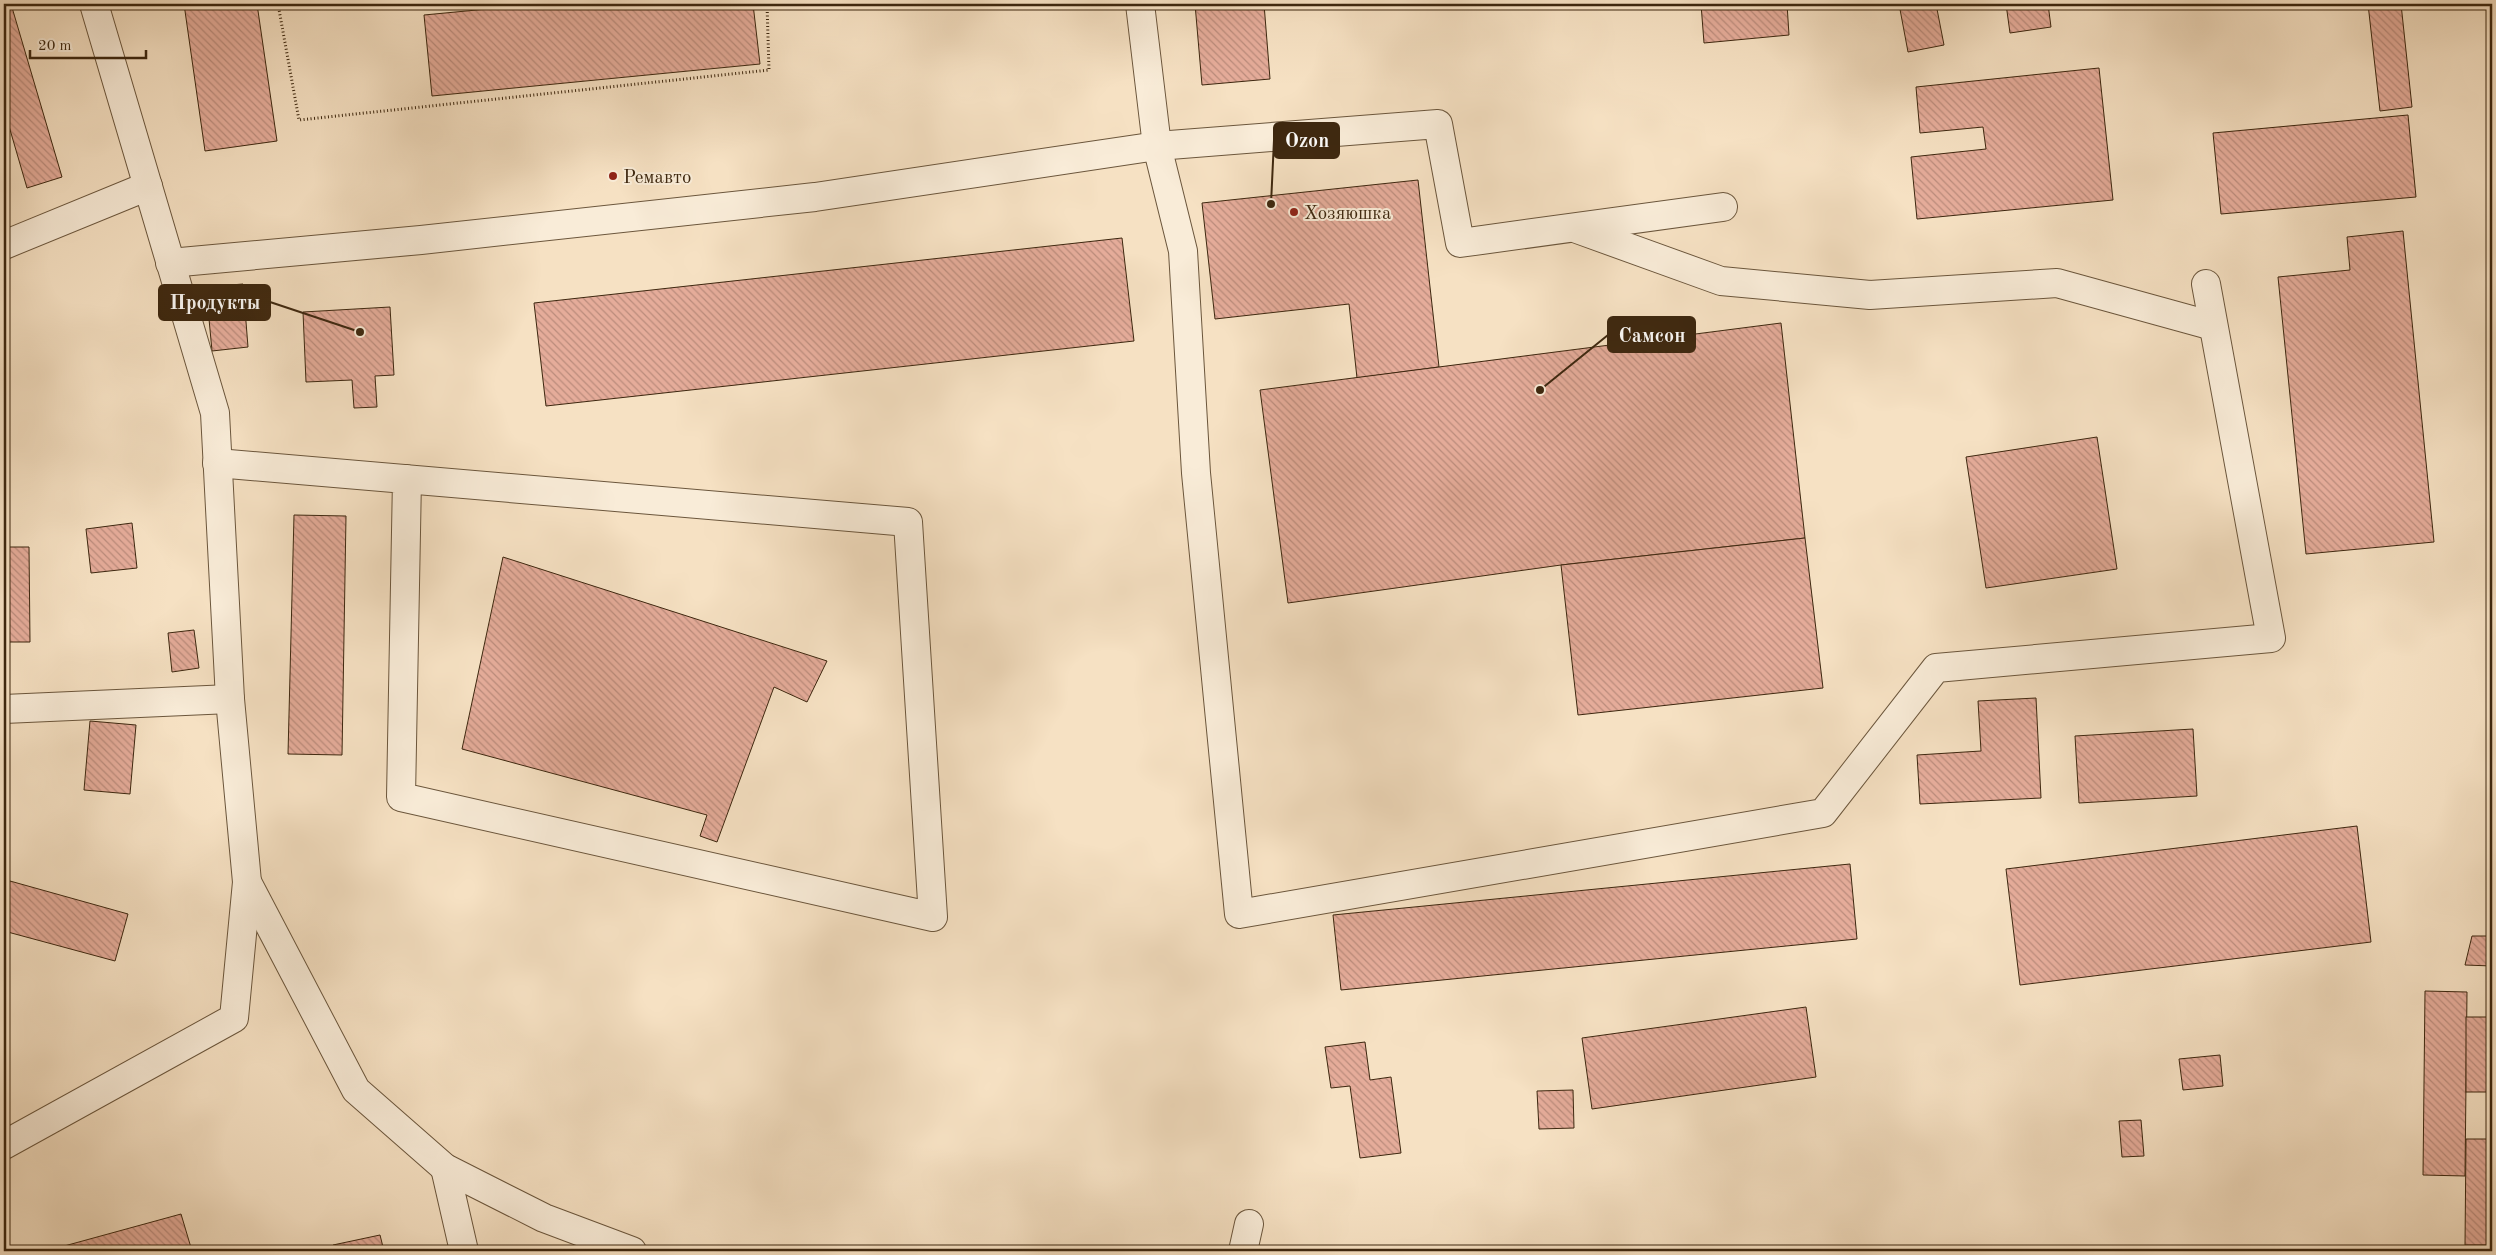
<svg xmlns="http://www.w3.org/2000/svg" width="2496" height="1255" viewBox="0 0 2496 1255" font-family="'Old Standard TT',serif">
	<defs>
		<pattern id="building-back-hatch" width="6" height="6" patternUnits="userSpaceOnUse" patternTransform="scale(1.25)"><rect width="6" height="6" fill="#e5ac9a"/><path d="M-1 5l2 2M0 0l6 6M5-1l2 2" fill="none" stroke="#bb8c7c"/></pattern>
	</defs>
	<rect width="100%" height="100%" fill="#f6e1c3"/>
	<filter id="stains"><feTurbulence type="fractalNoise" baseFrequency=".004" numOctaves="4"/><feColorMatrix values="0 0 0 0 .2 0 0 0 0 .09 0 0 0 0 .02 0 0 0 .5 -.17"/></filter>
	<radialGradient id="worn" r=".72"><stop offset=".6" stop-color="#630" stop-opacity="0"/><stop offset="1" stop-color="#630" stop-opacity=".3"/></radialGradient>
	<!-- building -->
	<g fill="url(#building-back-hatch)" stroke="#3d270f">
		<path d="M 4,4 L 11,4 L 62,177 L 27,188 L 4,109 Z"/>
		<path d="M 184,4 L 257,4 L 277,141 L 205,151 Z"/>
		<path d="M 540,4 L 753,4 L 760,64 L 432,96 L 424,15 Z"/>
		<path d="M 1195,4 L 1264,4 L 1270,79 L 1202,85 Z"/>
		<path d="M 1701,4 L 1787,4 L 1789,35 L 1704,43 Z"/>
		<path d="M 1899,4 L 1936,4 L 1944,45 L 1908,52 Z"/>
		<path d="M 2006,4 L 2048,4 L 2051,27 L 2010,33 Z"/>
		<path d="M 2368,4 L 2401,4 L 2412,107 L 2380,111 Z"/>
		<path d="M 2099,68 L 2113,200 L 1917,219 L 1911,157 L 1986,149 L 1983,127 L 1920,133 L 1916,87 Z"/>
		<path d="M 2408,115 L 2416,197 L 2221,214 L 2213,133 Z"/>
		<path d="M 1418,180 L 1439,367 L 1357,378 L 1349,304 L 1215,319 L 1202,203 Z"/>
		<path d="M 2403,231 L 2434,542 L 2306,554 L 2278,277 L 2350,270 L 2347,237 Z"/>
		<path d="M 1122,238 L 1134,341 L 546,406 L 534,303 Z"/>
		<path d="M 243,284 L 248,347 L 212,351 L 206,287 Z"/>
		<path d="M 390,307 L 394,375 L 375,376 L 377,407 L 354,408 L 352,380 L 306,382 L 303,312 Z"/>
		<path d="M 1781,323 L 1805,538 L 1561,565 L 1288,603 L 1260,390 Z"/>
		<path d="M 2097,437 L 2117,569 L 1986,588 L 1966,457 Z"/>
		<path d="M 294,515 L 346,516 L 342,755 L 288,754 Z"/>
		<path d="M 132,523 L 137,568 L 91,573 L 86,529 Z"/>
		<path d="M 1805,538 L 1823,688 L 1578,715 L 1561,565 Z"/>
		<path d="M 4,547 L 29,547 L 30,642 L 4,642 Z"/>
		<path d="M 503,557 L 827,661 L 807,702 L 774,687 L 717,842 L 700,836 L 707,815 L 462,749 Z"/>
		<path d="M 194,630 L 199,668 L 172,672 L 168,633 Z"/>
		<path d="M 2036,698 L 2041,798 L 1920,804 L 1917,755 L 1981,751 L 1978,701 Z"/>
		<path d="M 90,721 L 136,725 L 130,794 L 84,790 Z"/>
		<path d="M 2193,729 L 2197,796 L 2079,803 L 2075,736 Z"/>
		<path d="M 2357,826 L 2371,942 L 2020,985 L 2006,869 Z"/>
		<path d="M 1850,864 L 1857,939 L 1341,990 L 1333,915 Z"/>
		<path d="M 10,881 L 128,914 L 115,961 L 4,931 L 4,903 Z"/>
		<path d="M 2472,936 L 2492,936 L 2492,966 L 2465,965 Z"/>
		<path d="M 2425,991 L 2467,992 L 2465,1176 L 2423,1175 Z"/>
		<path d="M 1806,1007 L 1816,1077 L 1592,1109 L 1582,1038 Z"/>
		<rect x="2466" y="1017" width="26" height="75"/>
		<path d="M 1365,1042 L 1370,1080 L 1391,1077 L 1401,1153 L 1360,1158 L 1350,1086 L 1331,1088 L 1325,1047 Z"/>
		<path d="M 2220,1055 L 2223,1086 L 2183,1090 L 2179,1059 Z"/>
		<path d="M 1573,1090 L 1574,1128 L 1539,1129 L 1537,1091 Z"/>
		<path d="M 2141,1120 L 2144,1156 L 2122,1157 L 2119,1121 Z"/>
		<path d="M 2466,1139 L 2492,1139 L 2492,1245 L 2465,1245 Z"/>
		<path d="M 181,1214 L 192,1251 L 46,1251 Z"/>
		<path d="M 380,1235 L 384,1251 L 334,1251 L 333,1245 Z"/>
	</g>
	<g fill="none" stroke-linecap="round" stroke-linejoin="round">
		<!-- minor casing -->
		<g stroke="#6b563c" stroke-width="30">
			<g id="minor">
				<path d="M 1140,4 L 1157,146 L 1183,251 L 1196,473 L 1239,914 L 1823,813 L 1936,668 L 2271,638 L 2206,284"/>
				<path d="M 1577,229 L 1721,281 L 1870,295 L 2057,283 L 2213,326"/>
				<path d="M 4,245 L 148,186"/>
				<path d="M 170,263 L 421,240 L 815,197 L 1157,146 L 1438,124 L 1460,243 L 1723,207"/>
				<path d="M 217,463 L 908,522 L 933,917 L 401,797 L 407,479"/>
				<path d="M 4,709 L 230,699"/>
				<path d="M 247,882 L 356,1090 L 445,1168 L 544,1218 L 632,1251"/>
				<path d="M 4,1145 L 234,1018 L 247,882 L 230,699 L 215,413 L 94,4"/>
				<path d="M 445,1168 L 464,1251"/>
				<path d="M 1243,1251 L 1249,1224"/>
			</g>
		</g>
		<!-- path -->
		<path stroke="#3d270f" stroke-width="3" stroke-dasharray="1 2.5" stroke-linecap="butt" d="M 278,4 L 299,120 L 769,70 L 767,4"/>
		<!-- minor -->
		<use href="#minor" stroke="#f9ecd8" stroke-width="28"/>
	</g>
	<!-- markers -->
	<g fill="#8f2418" stroke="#f9ecd8" stroke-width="2">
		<circle cx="613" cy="176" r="5"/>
		<circle cx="1294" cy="212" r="5"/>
	</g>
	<g text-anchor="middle" stroke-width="4" stroke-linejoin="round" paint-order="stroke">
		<!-- poi labels -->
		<g font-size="19" fill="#3d270f" stroke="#f9ecd8" text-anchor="start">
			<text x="623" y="183">Ремавто</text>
			<text x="1304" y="219">Хозяюшка</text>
		</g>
	</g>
	<!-- callouts -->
	<path fill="none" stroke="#3d270f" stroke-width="2" d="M1271 204L1274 140M360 332L270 302M1540 390L1608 335"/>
	<g fill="#3d270f" stroke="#f9ecd8" stroke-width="2">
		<circle cx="1271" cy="204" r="5"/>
		<circle cx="360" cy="332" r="5"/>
		<circle cx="1540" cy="390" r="5"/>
	</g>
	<g fill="#3d270f" stroke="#3d270f" stroke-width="2">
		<rect x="1274" y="123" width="65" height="35" rx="5"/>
		<rect x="159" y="285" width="111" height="35" rx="5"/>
		<rect x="1608" y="317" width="87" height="35" rx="5"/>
	</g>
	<g font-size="20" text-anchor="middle" font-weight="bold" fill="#fff">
		<text x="1307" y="147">Ozon</text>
		<text x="215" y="309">Продукты</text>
		<text x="1652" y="342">Самсон</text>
	</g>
	<!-- margin -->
	<rect width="2496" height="1255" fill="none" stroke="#f6e1c3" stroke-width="20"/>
	<rect x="5" y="5" width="2486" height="1245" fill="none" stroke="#3d270f" stroke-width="2.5"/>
	<rect x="10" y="10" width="2476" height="1235" fill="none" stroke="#3d270f"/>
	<!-- scale -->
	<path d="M30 50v8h116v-8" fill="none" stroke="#3d270f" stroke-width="2.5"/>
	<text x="38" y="50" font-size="15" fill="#3d270f" stroke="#f9ecd8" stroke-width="4" paint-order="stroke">20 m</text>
	<rect width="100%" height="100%" filter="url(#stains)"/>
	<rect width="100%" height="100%" fill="url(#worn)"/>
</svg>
